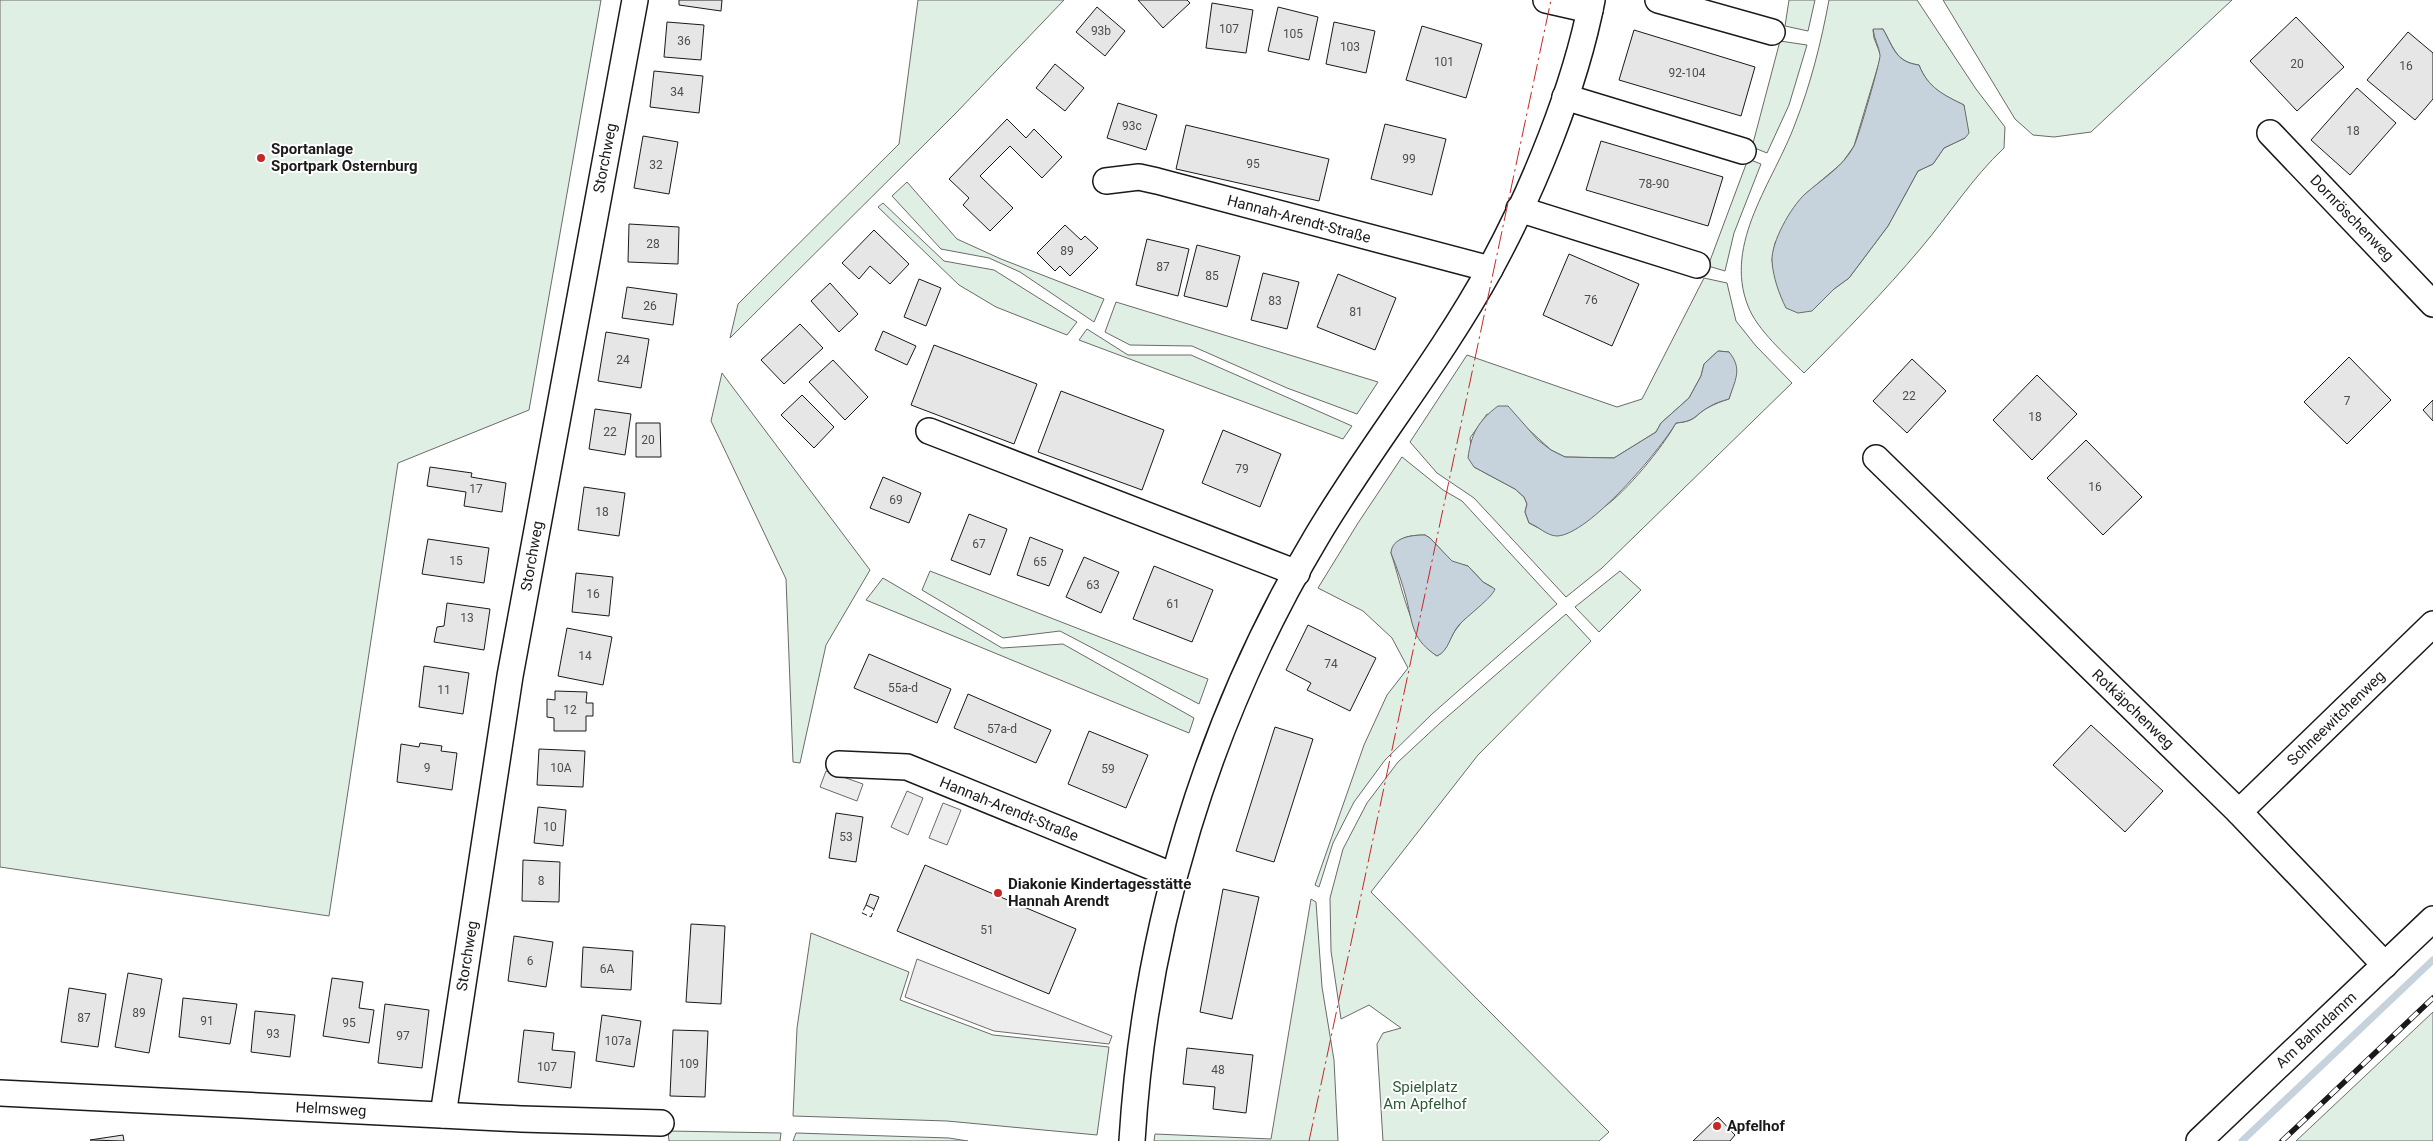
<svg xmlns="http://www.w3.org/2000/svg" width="2433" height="1141" viewBox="0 0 2433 1141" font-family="Roboto,sans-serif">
	<rect width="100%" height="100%" fill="#fff"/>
	<!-- green -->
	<g fill="#e0efe3" stroke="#6a6a6a" fill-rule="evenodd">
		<path d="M 0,0 L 601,0 L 529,410 L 398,463 L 329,916 L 0,867 Z"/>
		<path d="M 918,0 L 1064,0 L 955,114 L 730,338 L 738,304 L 899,144 Z"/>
		<path d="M 1789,0 L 1815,0 L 1808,31 L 1785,26 Z"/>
		<path d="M 1829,0 L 1917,0 L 1976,89 L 2005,127 L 2004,148 C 1972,178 1949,215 1921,248 C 1884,292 1844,333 1804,373 C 1786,355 1757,330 1748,306 C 1723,243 1774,181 1795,124 C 1811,83 1821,43 1829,0 ZM 1883,29 C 1894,48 1896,62 1919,65 C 1928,88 1943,95 1964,105 L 1965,138 L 1944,148 L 1933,164 L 1918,171 L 1888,226 L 1849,278 L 1834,289 L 1812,311 L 1774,270 L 1772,260 L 1775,243 L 1803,196 L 1842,163 L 1854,146 L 1881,56 L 1874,38 L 1873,30 Z"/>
		<path d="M 1943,0 L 2232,0 L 2091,132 L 2054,137 L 2033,135 L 2015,119 Z"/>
		<path d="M 1780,41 L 1807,45 L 1789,105 L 1767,153 L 1752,147 Z"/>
		<path d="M 1748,159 L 1761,164 L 1734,233 L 1725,271 L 1708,266 Z"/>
		<path d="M 907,182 L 957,239 L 1001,259 L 1104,299 L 1094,322 L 1020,272 L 989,258 L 941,249 L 892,196 Z"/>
		<path d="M 883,203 L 944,261 L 994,270 L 1077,322 L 1067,335 L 996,307 L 959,285 L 878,207 Z"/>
		<path d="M 1704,278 L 1727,283 L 1736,321 L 1756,346 L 1792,383 L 1602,568 L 1566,597 L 1474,498 L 1437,473 L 1410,442 L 1467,355 L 1617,407 L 1642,399 ZM 1718,351 L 1729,352 L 1732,389 L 1729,399 C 1722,401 1715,404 1709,407 C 1694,415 1698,421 1676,423 C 1663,447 1626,492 1604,507 C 1587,518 1566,525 1548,533 L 1529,523 L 1525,512 L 1527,504 L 1524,497 L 1515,489 L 1474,467 L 1470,438 L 1487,414 L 1527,428 L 1551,450 L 1565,457 L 1614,458 L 1656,432 L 1661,423 L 1689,398 L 1701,376 L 1704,364 Z"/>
		<path d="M 1116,302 L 1378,382 L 1357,414 L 1287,388 L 1192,346 L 1130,345 L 1105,332 Z"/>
		<path d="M 1087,329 L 1128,355 L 1191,355 L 1352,426 L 1343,439 L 1079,340 Z"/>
		<path d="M 722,373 L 870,570 L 826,645 L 800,763 L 793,762 L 786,579 L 711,421 Z"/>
		<path d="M 1402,457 L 1443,490 L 1462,501 L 1557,604 L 1432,714 L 1385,760 L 1354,802 L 1333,843 L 1319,887 L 1315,885 L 1364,745 L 1387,695 L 1408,668 L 1392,638 L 1363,611 L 1318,588 L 1358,523 ZM 1425,535 L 1430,538 L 1452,562 L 1468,566 L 1483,582 L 1492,587 C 1483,604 1468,613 1457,628 C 1449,638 1448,650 1437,656 C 1411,639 1401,583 1391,553 C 1395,537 1410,535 1425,535 Z"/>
		<path d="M 930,571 L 1208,679 L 1199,704 L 1060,631 L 1003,638 L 922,590 Z"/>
		<path d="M 1620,571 L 1641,590 L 1599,632 L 1575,607 Z"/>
		<path d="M 883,578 L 1002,648 L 1063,644 L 1194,718 L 1189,733 L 866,600 Z"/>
		<path d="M 1566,614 L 1591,641 L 1478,755 L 1371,892 L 1609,1132 L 1599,1141 L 1383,1141 L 1377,1044 L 1383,1033 L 1401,1028 L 1369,1005 L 1341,1019 L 1331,951 L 1330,898 L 1343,849 L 1367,803 L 1398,762 L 1440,723 Z"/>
		<path d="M 1311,899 L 1316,902 L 1322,987 L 1334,1060 L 1338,1141 L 1154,1141 L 1155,1134 L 1271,1139 Z"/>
		<path d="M 811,933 L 909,972 L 900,1000 L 993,1035 L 1109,1047 L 1097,1135 L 947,1121 L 793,1116 L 797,1028 Z"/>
		<path d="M 2433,1012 L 2433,1141 L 2296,1141 Z"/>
		<path d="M 668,1131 L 781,1133 L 780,1141 L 669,1141 Z"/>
		<path d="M 796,1133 L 949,1138 L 968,1141 L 793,1141 Z"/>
	</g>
	<!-- parking -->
	<g fill="#ededed" stroke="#6a6a6a">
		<path d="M 826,771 L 863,784 L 857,801 L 820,787 Z"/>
		<path d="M 907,791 L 923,798 L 908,835 L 891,827 Z"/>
		<path d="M 943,803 L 961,810 L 947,845 L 929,838 Z"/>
		<path d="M 917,959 L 1112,1036 L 1109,1044 L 994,1031 L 905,997 Z"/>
	</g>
	<!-- water -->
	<g fill="#c6d2dc" stroke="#6a6a6a">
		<path d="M 1873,29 L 1883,29 C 1894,49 1896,62 1919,65 C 1928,88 1944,95 1964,105 L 1969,133 L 1965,138 L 1944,148 L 1933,164 L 1918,171 L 1888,226 L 1849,278 L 1834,289 L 1812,311 L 1798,313 L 1786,308 C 1779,294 1773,277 1772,261 C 1771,242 1791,207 1805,194 C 1822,179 1843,167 1854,146 C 1858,138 1881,60 1880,55 C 1879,46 1874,39 1873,29 Z"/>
		<path d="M 1718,351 L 1729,352 C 1743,369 1735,380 1729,399 C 1722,401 1715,403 1709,407 C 1694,415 1697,421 1676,423 C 1660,450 1589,535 1557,536 C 1547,536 1538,526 1529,523 L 1525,512 L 1527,504 L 1524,497 L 1515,489 L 1474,467 L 1468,458 C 1471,434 1478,421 1498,406 L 1508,406 L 1538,440 L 1551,450 L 1565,457 L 1614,458 L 1656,432 L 1661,423 L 1689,398 L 1701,376 L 1704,364 Z"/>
		<path d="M 1425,535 L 1430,538 L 1452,561 L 1468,566 L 1483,582 L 1495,589 C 1492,598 1467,616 1459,625 C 1450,635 1449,651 1437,656 C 1413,640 1413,627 1407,601 C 1403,585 1397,568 1391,553 C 1392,537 1412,535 1425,535 Z"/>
	</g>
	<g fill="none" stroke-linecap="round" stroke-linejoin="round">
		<!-- stream -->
		<path stroke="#c6d2dc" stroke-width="7" d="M 2242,1141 L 2433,960"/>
	</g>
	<!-- building -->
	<g fill="#e6e6e6" stroke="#1a1a1a">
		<path d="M 679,0 L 722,0 L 721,11 L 679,5 Z"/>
		<path d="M 1138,0 L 1187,0 L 1190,3 L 1163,28 Z"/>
		<path d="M 1212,3 L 1253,10 L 1246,53 L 1206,48 Z"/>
		<path d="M 1097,7 L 1125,31 L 1105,56 L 1076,32 Z"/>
		<path d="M 1278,7 L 1318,17 L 1309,60 L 1268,51 Z"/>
		<path d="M 2296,17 L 2344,67 L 2297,111 L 2250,61 Z"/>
		<path d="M 667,22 L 704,25 L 701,60 L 664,57 Z"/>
		<path d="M 1334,22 L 1375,31 L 1366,73 L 1326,64 Z"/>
		<path d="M 1422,26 L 1482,44 L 1466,98 L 1406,80 Z"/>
		<path d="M 1634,30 L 1755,67 L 1741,116 L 1619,80 Z"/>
		<path d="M 2408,32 L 2433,53 L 2433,99 L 2415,120 L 2367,80 Z"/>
		<path d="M 1055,64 L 1084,88 L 1065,111 L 1036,88 Z"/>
		<path d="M 654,71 L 703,76 L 699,113 L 650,107 Z"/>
		<path d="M 2357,88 L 2396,123 L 2350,175 L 2311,140 Z"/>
		<path d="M 1118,103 L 1157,115 L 1146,150 L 1107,138 Z"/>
		<path d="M 1007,119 L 1026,138 L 1034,129 L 1062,157 L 1042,178 L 1010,146 L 980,176 L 1013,208 L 990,231 L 963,205 L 969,198 L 949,179 Z"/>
		<path d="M 1385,124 L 1446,139 L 1432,195 L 1371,179 Z"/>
		<path d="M 1186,125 L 1329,159 L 1319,201 L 1176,169 Z"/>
		<path d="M 643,136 L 678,142 L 669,194 L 634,188 Z"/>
		<path d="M 1601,141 L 1723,177 L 1708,226 L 1586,190 Z"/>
		<path d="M 629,224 L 679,227 L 678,264 L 628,262 Z"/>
		<path d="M 1065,225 L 1081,240 L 1085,236 L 1098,248 L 1070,276 L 1060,266 L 1055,271 L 1037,253 Z"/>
		<path d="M 874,230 L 909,264 L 890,284 L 870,266 L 859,279 L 842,263 Z"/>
		<path d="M 1147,239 L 1189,249 L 1178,296 L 1136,285 Z"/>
		<path d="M 1197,245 L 1240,256 L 1227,307 L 1184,296 Z"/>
		<path d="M 1569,254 L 1639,284 L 1612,346 L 1543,315 Z"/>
		<path d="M 1263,273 L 1299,282 L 1287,329 L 1251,320 Z"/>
		<path d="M 1338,274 L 1396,298 L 1375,350 L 1317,327 Z"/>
		<path d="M 919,279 L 941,288 L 926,326 L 904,317 Z"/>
		<path d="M 830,283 L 858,314 L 839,332 L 811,301 Z"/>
		<path d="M 627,287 L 677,294 L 673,325 L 622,318 Z"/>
		<path d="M 800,324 L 823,348 L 784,384 L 761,360 Z"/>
		<path d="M 883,331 L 916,346 L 907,365 L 875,350 Z"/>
		<path d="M 606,332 L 649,339 L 641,388 L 598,381 Z"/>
		<path d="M 934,345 L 1037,384 L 1014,444 L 911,405 Z"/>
		<path d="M 2349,357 L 2391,400 L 2347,444 L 2304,402 Z"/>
		<path d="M 1912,359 L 1946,391 L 1907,433 L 1873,401 Z"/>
		<path d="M 833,360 L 868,397 L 845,420 L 809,382 Z"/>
		<path d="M 2037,375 L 2077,414 L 2032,460 L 1993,420 Z"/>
		<path d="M 1061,391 L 1164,430 L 1142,490 L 1038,452 Z"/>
		<path d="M 802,395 L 834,427 L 814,448 L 781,415 Z"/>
		<path d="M 2433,400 L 2433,421 L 2423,410 Z"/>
		<path d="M 595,409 L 631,414 L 625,455 L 589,449 Z"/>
		<path d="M 636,423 L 660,423 L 661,457 L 636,457 Z"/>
		<path d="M 1223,430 L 1281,454 L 1260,507 L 1202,483 Z"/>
		<path d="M 2086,440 L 2142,497 L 2103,535 L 2047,478 Z"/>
		<path d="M 430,467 L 472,473 L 471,477 L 506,483 L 502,512 L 464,506 L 466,492 L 427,486 Z"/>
		<path d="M 883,477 L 921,493 L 909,523 L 870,508 Z"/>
		<path d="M 584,487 L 625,493 L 619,536 L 578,530 Z"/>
		<path d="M 969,514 L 1007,529 L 990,575 L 951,560 Z"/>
		<path d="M 1030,537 L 1063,550 L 1049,586 L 1017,575 Z"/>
		<path d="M 428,539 L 489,548 L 484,583 L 422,574 Z"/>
		<path d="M 1084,557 L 1119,572 L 1101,613 L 1066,597 Z"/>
		<path d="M 1154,566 L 1213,590 L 1192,642 L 1133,619 Z"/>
		<path d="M 576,573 L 613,577 L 609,616 L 572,612 Z"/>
		<path d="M 447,603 L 490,609 L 484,650 L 434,642 L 437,627 L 444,626 Z"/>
		<path d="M 1308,625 L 1376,658 L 1350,711 L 1307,690 L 1311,683 L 1286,670 Z"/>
		<path d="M 567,628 L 612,637 L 603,685 L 558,676 Z"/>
		<path d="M 869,654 L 951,689 L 937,723 L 854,688 Z"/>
		<path d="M 424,666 L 469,673 L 463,714 L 419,707 Z"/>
		<path d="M 555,691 L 587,692 L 586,703 L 593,703 L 593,716 L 586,716 L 586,731 L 554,731 L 554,718 L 547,717 L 547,699 L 555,700 Z"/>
		<path d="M 968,694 L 1051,730 L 1036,763 L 954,728 Z"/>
		<path d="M 2091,725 L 2163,791 L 2125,832 L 2053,765 Z"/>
		<path d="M 1275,727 L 1313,739 L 1274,862 L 1236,851 Z"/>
		<path d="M 1089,731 L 1148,755 L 1126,808 L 1068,784 Z"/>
		<path d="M 420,743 L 442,746 L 441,751 L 457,753 L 452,790 L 397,782 L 401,744 L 419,747 Z"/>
		<path d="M 539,749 L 585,751 L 583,787 L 537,785 Z"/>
		<path d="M 538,807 L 566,810 L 563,846 L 534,843 Z"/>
		<path d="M 836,813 L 863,817 L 856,862 L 829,858 Z"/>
		<path d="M 523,860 L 560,862 L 559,902 L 522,901 Z"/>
		<path d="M 925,865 L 1076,929 L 1049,994 L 897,931 Z"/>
		<path d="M 1223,889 L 1259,897 L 1232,1019 L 1200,1012 Z"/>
		<path d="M 870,894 L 879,897 L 874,909 L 866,905 Z"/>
		<path d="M 691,924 L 725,926 L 721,1004 L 686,1002 Z"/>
		<path d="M 514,936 L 553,942 L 546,987 L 508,981 Z"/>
		<path d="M 583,947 L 633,951 L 631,990 L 581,987 Z"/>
		<path d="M 128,973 L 162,979 L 149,1053 L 115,1047 Z"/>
		<path d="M 332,978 L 363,982 L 359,1008 L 374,1010 L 369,1043 L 323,1036 Z"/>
		<path d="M 69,988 L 106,994 L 98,1047 L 61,1042 Z"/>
		<path d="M 183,998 L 237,1004 L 230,1044 L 179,1037 Z"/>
		<path d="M 385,1004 L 429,1010 L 422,1068 L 378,1063 Z"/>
		<path d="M 255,1011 L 295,1015 L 290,1057 L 251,1052 Z"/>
		<path d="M 602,1015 L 641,1021 L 634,1067 L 596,1061 Z"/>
		<path d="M 524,1030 L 554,1033 L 552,1050 L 575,1052 L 571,1088 L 518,1082 Z"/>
		<path d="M 673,1030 L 708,1031 L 705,1097 L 670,1096 Z"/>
		<path d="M 1187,1048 L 1253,1055 L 1246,1113 L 1213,1109 L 1215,1087 L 1183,1084 Z"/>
		<path d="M 1718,1117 L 1735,1135 L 1730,1141 L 1693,1141 Z"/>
		<path d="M 123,1135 L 124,1141 L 90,1140 Z"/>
	</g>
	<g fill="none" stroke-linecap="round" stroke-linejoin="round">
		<!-- minor casing -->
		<g stroke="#1a1a1a" stroke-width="28">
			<g id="minor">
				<path d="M 1546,0 L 1590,10"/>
				<path d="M 1658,0 L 1772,32"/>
				<path d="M 1565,97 L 1743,151"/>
				<path d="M 2270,133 L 2433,304"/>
				<path d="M 1106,181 L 1139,177 L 1157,181 L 1490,269"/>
				<path d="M 1519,209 L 1697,265"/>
				<path d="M 929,431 L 1297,573"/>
				<path d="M 1876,458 L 2239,812 L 2385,965"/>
				<path d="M 839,764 L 907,767 L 1174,876"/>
				<path d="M 2239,812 L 2433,624"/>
				<path d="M 0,1093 L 521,1119 L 661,1123"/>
				<path d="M 443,1115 L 510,676 L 635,0"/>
				<path d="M 1132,1141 C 1145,928 1207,720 1317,536 C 1371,445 1439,362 1490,269 C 1533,190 1575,88 1592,0"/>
				<path d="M 2199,1141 L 2433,919"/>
			</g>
		</g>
		<!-- minor -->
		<use href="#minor" stroke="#fff" stroke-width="25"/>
		<!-- rail casing -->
		<g stroke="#1a1a1a" stroke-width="5.5">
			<path id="rail" d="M 2282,1141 L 2433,998"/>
		</g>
		<!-- rail -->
		<use href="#rail" stroke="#fff" stroke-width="4" stroke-dasharray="11" stroke-linecap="butt"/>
		<!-- fence -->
		<path stroke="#1a1a1a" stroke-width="1" stroke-dasharray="6 2.5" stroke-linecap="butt" d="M 866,905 L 862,913 L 871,917 L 874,909"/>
		<!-- power -->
		<path stroke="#c62828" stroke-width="1" stroke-dasharray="18 4 2.5 4" stroke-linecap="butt" d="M 1309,1141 L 1551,0"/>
	</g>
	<!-- markers -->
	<g fill="#c62828" stroke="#fff" stroke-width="2">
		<circle cx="261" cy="158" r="5"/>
		<circle cx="998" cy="893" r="5"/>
		<circle cx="1717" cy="1126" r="5"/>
	</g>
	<g text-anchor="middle" stroke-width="4" stroke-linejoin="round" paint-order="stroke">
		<!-- number labels -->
		<g font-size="12" fill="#4d4d4d">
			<text x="1229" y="33">107</text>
			<text x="1101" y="35">93b</text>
			<text x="1293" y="38">105</text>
			<text x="684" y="45">36</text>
			<text x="1350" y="51">103</text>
			<text x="1444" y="66">101</text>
			<text x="2297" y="68">20</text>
			<text x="2406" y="70">16</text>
			<text x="1687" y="77">92-104</text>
			<text x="677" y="96">34</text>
			<text x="1132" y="130">93c</text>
			<text x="2353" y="135">18</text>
			<text x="1409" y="163">99</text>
			<text x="1253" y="168">95</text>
			<text x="656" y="169">32</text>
			<text x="1654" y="188">78-90</text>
			<text x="653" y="248">28</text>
			<text x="1067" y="255">89</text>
			<text x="1163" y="271">87</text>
			<text x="1212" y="280">85</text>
			<text x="1591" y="304">76</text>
			<text x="1275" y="305">83</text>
			<text x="650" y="310">26</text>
			<text x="1356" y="316">81</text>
			<text x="623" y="364">24</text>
			<text x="1909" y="400">22</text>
			<text x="2347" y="405">7</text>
			<text x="2035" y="421">18</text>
			<text x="610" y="436">22</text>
			<text x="648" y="444">20</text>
			<text x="1242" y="473">79</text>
			<text x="2095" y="491">16</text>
			<text x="476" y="493">17</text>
			<text x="896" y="504">69</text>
			<text x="602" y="516">18</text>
			<text x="979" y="548">67</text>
			<text x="456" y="565">15</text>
			<text x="1040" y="566">65</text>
			<text x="1093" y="589">63</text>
			<text x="593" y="598">16</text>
			<text x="1173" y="608">61</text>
			<text x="467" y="622">13</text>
			<text x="585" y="660">14</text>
			<text x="1331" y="668">74</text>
			<text x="903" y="692">55a-d</text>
			<text x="444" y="694">11</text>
			<text x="570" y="714">12</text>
			<text x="1002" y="733">57a-d</text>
			<text x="427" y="772">9</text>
			<text x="561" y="772">10A</text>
			<text x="1108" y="773">59</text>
			<text x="550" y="831">10</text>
			<text x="846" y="841">53</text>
			<text x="541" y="885">8</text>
			<text x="987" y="934">51</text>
			<text x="530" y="965">6</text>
			<text x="607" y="973">6A</text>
			<text x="139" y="1017">89</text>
			<text x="84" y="1022">87</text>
			<text x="207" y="1025">91</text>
			<text x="349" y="1027">95</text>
			<text x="273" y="1038">93</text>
			<text x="403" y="1040">97</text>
			<text x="618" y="1045">107a</text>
			<text x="689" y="1068">109</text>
			<text x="547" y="1071">107</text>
			<text x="1218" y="1074">48</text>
		</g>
		<!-- poi labels -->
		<g font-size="15" font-weight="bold" fill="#1a1a1a" stroke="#fff" text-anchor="start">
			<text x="271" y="154">Sportanlage<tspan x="271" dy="17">Sportpark Osternburg</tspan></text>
			<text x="1008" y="889">Diakonie Kindertagesstätte<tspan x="1008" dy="17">Hannah Arendt</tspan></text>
			<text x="1727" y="1131">Apfelhof</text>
		</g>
		<!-- street labels -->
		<g font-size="15" fill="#1a1a1a" stroke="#fff">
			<text transform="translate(605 158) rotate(-79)" y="5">Storchweg</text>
			<text transform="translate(2352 218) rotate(46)" y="5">Dornröschenweg</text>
			<text transform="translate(1299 219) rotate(15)" y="5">Hannah-Arendt-Straße</text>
			<text transform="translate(532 556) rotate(-80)" y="5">Storchweg</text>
			<text transform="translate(2133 709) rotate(44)" y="5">Rotkäpchenweg</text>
			<text transform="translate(2336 718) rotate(-44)" y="5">Schneewitchenweg</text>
			<text transform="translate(1009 809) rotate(22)" y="5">Hannah-Arendt-Straße</text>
			<text transform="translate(467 956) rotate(-81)" y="5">Storchweg</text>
			<text transform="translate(2316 1030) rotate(-43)" y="5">Am Bahndamm</text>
			<text transform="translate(331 1109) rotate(3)" y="5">Helmsweg</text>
		</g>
		<!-- park labels -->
		<g font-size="15" fill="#2b5a34" stroke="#fff">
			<text x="1425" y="1092">Spielplatz<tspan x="1425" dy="17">Am Apfelhof</tspan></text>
		</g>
	</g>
</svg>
